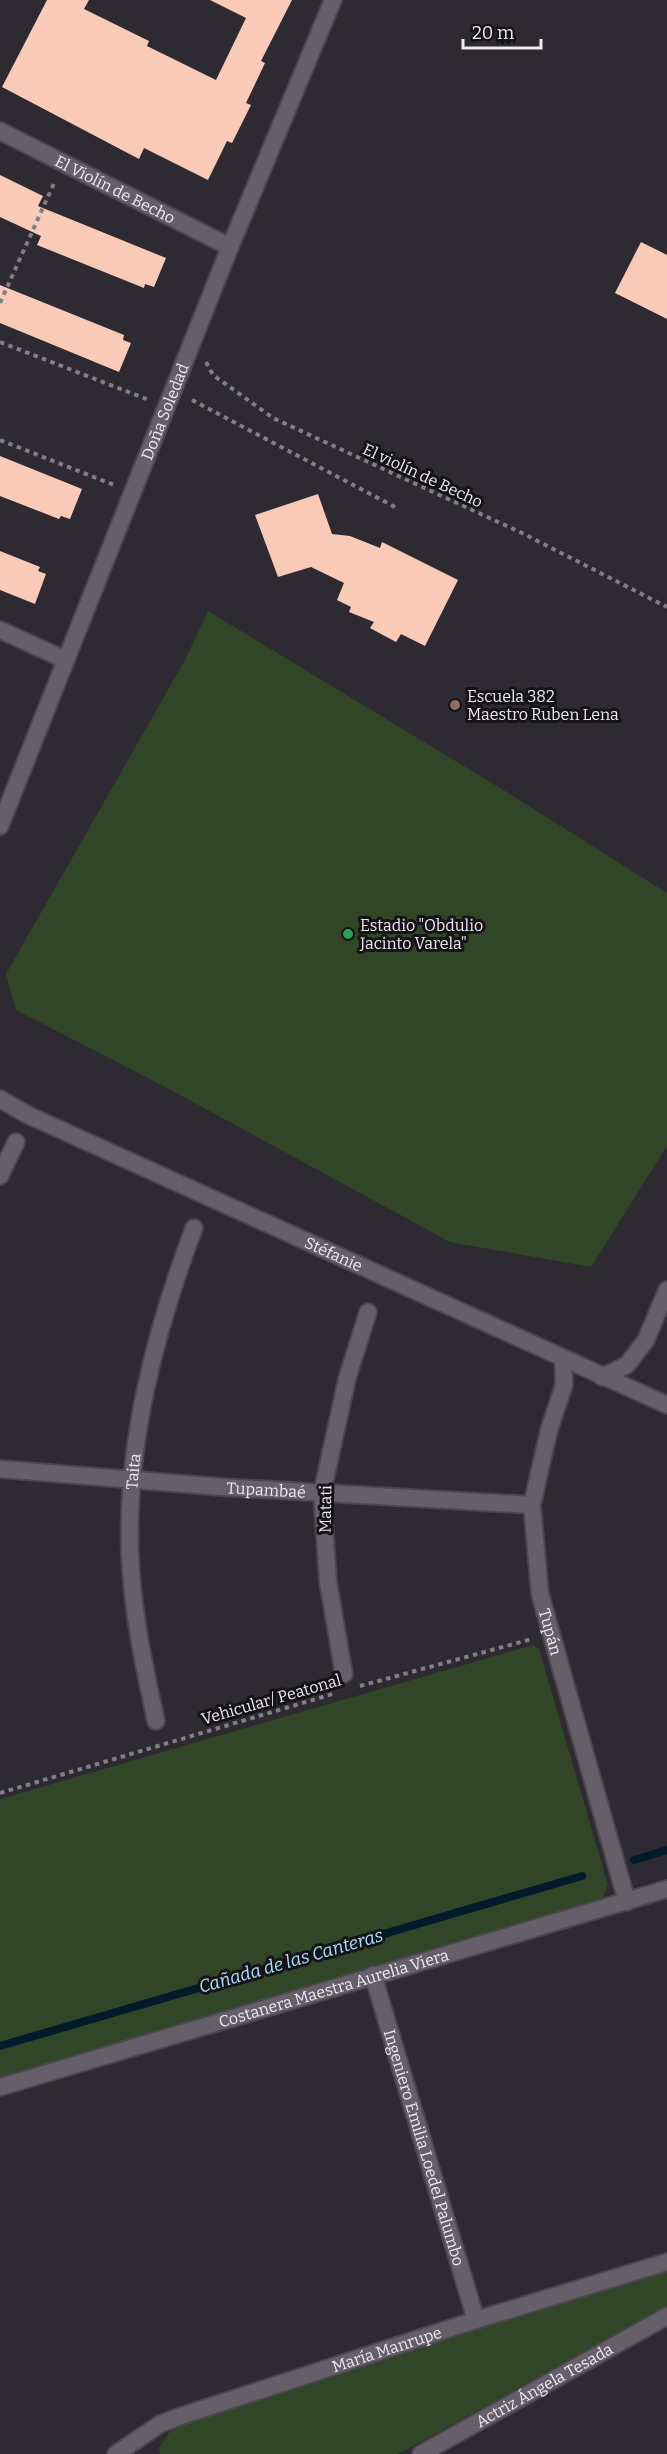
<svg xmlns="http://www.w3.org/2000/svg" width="667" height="2454" viewBox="0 0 667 2454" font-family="Bitter,serif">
	<rect width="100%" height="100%" fill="#2e2a32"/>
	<!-- green -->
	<g fill="#314626">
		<path d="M 208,611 L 505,791 L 667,893 L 667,1146 L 591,1267 L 450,1242 L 171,1090 L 16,1010 L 6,974 L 185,660 Z"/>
		<path d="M 533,1645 L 539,1649 L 608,1885 L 602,1901 L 0,2079 L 0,1799 Z"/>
		<path d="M 667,2271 L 667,2306 L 398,2454 L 160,2454 L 159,2448 L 172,2428 L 214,2411 Z"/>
	</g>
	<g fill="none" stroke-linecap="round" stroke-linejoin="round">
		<!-- stream -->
		<g stroke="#001c2a" stroke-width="8">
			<path d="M 634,1860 L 667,1850"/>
			<path d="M 0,2046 L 582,1876"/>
		</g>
	</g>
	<!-- building -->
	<g fill="#f9cab7">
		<path d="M 47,0 L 89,0 L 84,9 L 149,41 L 147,46 L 216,80 L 246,18 L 210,0 L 292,0 L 261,61 L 265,63 L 246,103 L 251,105 L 232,143 L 227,141 L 208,180 L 144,148 L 139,159 L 2,87 Z"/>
		<path d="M 0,175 L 43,196 L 38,206 L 166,258 L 154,287 L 145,284 L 144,288 L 37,245 L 41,236 L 0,217 Z"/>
		<path d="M 641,242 L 667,255 L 667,319 L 615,293 Z"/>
		<path d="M 0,285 L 124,335 L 123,340 L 131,343 L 119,372 L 0,323 Z"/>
		<path d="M 0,456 L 82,489 L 70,519 L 61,516 L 59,519 L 0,496 Z"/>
		<path d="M 318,494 L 332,534 L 350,536 L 380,548 L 382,542 L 458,580 L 425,646 L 401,634 L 396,642 L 370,628 L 374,622 L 349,612 L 351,607 L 337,600 L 344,583 L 311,567 L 278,577 L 255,515 Z"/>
		<path d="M 0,551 L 40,567 L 38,571 L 46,574 L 35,604 L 0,590 Z"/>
	</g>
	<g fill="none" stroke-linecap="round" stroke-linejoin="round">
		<!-- minor casing -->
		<g stroke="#4a464d" stroke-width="20">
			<g id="minor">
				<path id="s1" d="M 0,131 L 230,247"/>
				<path d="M 0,630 L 66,660"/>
				<path id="s2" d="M 0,826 L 230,247 L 333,0"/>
				<path id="s3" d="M 0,1099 L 28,1115 L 667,1405"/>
				<path d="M 0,1176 L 16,1142"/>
				<path id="s4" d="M 563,1359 L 564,1385 L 549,1430 L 532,1505 L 540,1594 L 627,1902"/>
				<path d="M 602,1377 L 627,1365 L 646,1340 L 667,1290"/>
				<path id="s5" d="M 0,1469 L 222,1487 L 532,1505"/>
				<path d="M 344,1674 L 328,1582 L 322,1493 L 347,1379 L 368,1312"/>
				<path id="s6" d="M 156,1721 C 144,1666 132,1610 130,1554 C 126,1442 155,1332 194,1228"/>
				<path id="s7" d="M 373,1975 L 476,2320"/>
				<path id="s8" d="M 0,2087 L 667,1889"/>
				<path id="s9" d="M 116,2454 L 160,2424 L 181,2416 L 476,2320 L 667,2262"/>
				<path id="s10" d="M 421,2454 L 667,2316"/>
			</g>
		</g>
		<!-- path -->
		<g stroke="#817e85" stroke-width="4" stroke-dasharray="4.5 4.5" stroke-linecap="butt">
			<path d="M 0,303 L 55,181"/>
			<path d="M 0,342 L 149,400"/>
			<path d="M 206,362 L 213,375 L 273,418 L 522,533 L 667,607"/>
			<path d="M 192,400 L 395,507"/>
			<path d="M 0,440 L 114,485"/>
			<path d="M 360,1686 L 532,1639"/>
			<path d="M 0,1793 L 336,1693"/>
		</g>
		<!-- minor -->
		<use href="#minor" stroke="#645f68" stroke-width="16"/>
	</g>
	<!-- markers -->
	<circle fill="#8d6e63" stroke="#151317" stroke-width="2" cx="455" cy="705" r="6"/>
	<circle fill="#2e9e5b" stroke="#151317" stroke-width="2" cx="348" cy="934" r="6"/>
	<g text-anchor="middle" stroke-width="6" stroke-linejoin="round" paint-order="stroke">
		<!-- street labels -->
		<g font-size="16" fill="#ece9ef" stroke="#151317">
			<text dy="6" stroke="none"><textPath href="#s1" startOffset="129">El Violín de Becho</textPath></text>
			<text dy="6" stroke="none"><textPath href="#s2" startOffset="446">Doña Soledad</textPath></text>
			<text transform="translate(423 475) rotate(25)" y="6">El violín de Becho</text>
			<text dy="6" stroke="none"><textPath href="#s3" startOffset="368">Stéfanie</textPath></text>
			<text dy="6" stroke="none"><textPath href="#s6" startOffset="252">Taita</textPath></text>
			<text dy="6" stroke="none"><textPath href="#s5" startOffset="267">Tupambaé</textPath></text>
			<text transform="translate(325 1509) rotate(-89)" y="6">Matati</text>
			<text dy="6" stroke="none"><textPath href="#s4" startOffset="279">Tupán</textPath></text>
			<text transform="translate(271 1699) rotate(-16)" y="6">Vehicular/ Peatonal</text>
			<text dy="6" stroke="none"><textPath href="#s8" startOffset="348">Costanera Maestra Aurelia Viera</textPath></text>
			<text dy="6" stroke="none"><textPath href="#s7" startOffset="180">Ingeniero Emilia Loedel Palumbo</textPath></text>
			<text dy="6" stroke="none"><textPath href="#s9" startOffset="292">María Manrupe</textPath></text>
			<text dy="6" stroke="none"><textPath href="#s10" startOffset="141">Actriz Ángela Tesada</textPath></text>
		</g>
		<!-- poi labels -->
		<g font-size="16" fill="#ece9ef" stroke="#151317" text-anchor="start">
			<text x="467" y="702">Escuela 382<tspan x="467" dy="18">Maestro Ruben Lena</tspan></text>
			<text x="360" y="931">Estadio "Obdulio<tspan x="360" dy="18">Jacinto Varela"</tspan></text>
		</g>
		<!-- water labels -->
		<g font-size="18" font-style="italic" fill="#a7e1fe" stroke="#151317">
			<text transform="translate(291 1961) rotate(-16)" y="6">Cañada de las Canteras</text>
		</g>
	</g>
	<!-- scale -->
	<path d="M463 39v9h78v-9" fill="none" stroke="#ece9ef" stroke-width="3"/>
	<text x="472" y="39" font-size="18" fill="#ece9ef" stroke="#151317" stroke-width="4.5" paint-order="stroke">20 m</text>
</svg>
